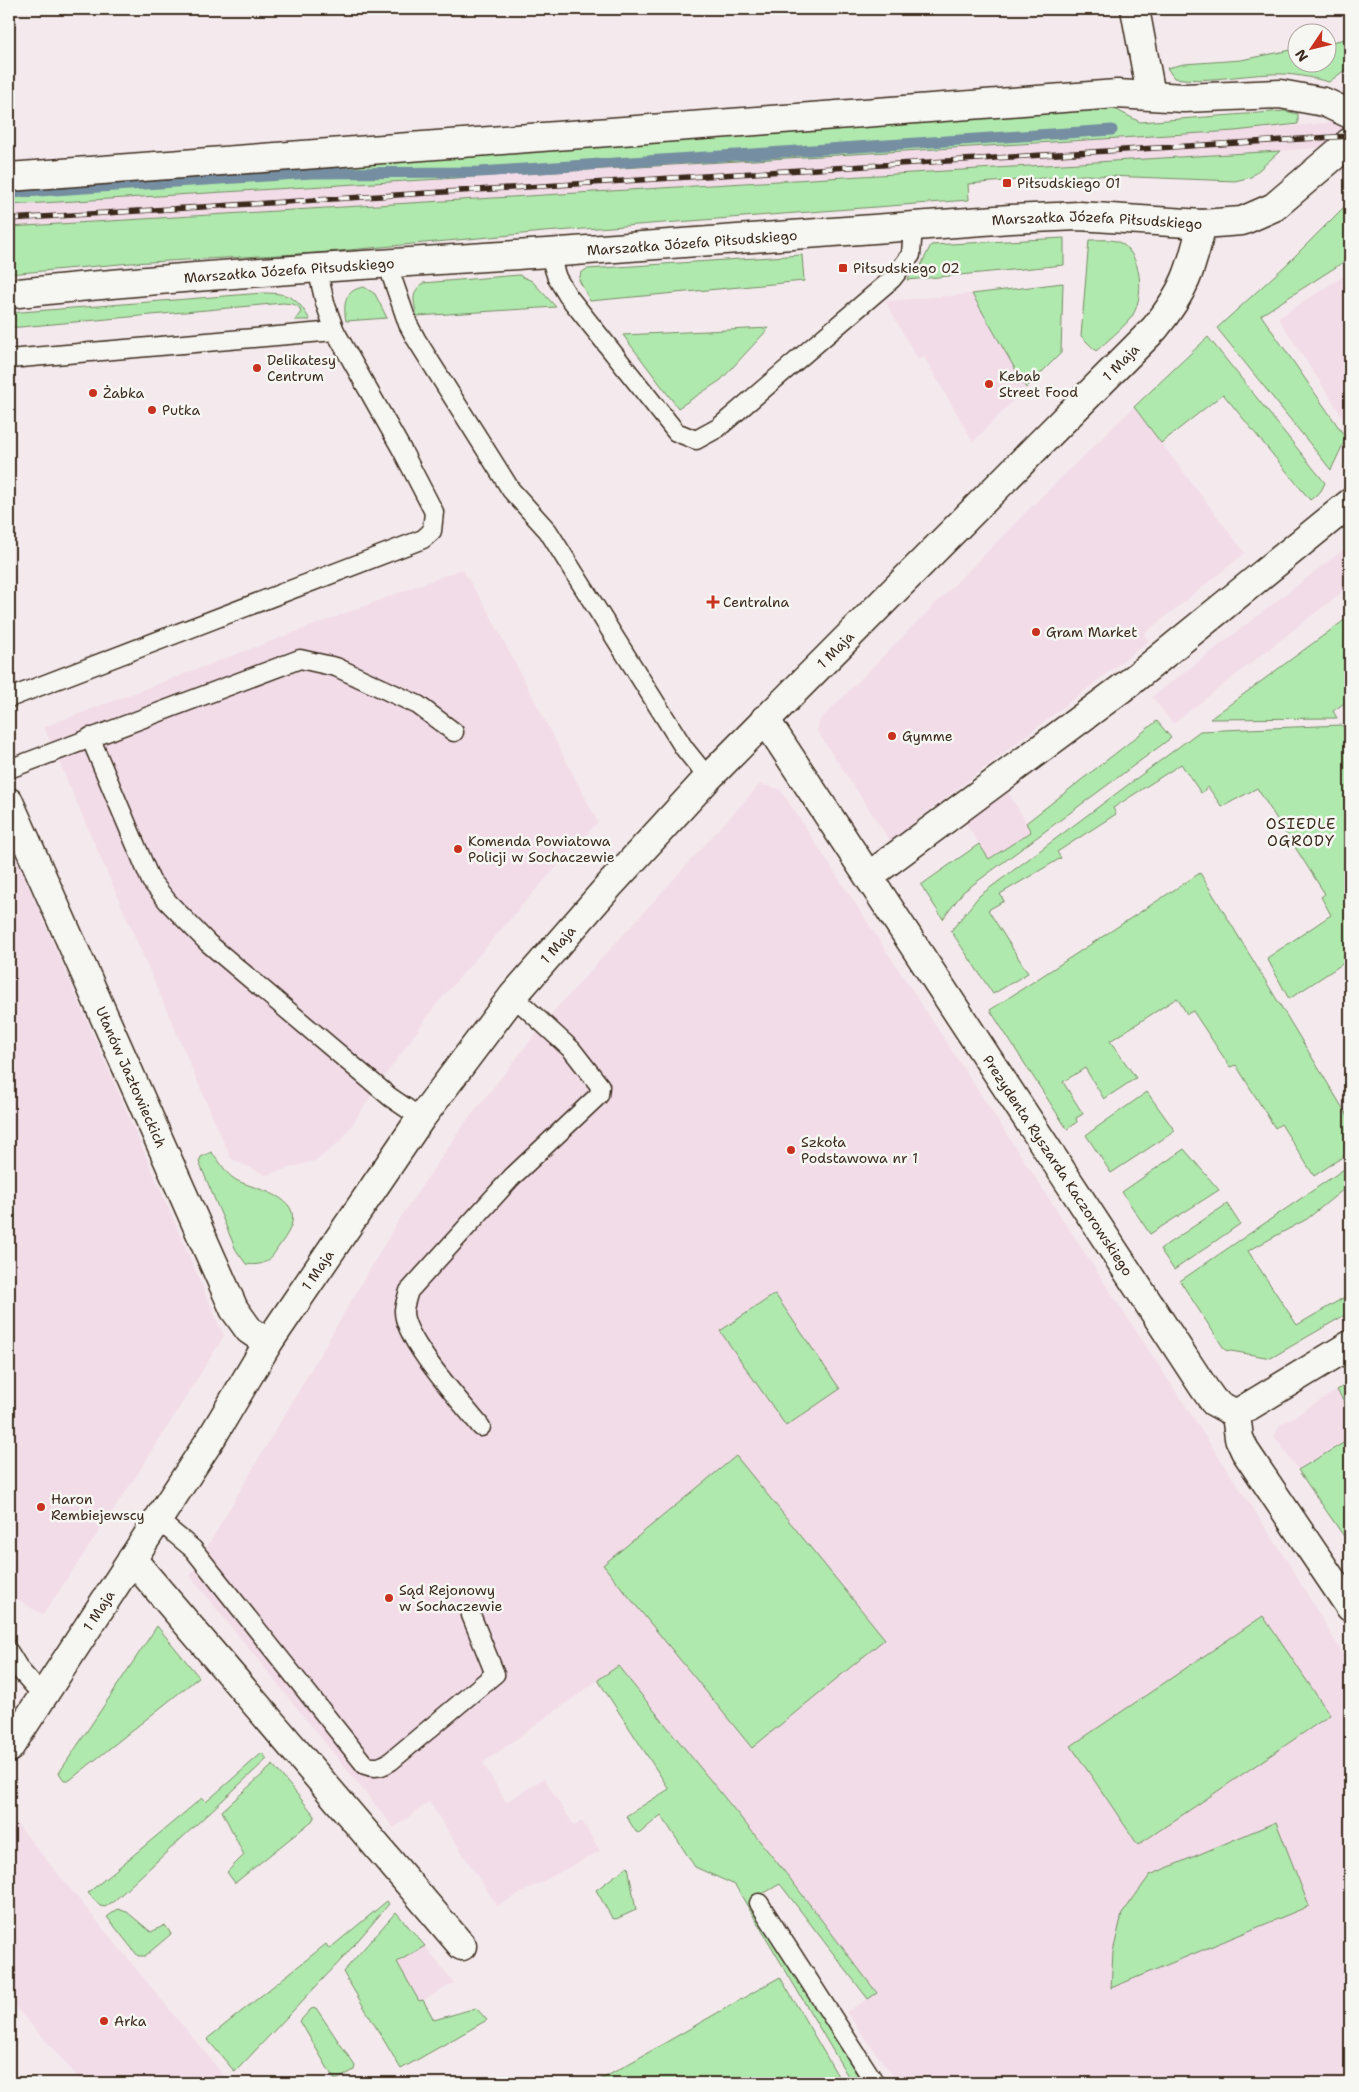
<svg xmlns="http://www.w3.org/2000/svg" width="1359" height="2092" viewBox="0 0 1359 2092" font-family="'Shantell Sans',sans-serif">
	<rect width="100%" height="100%" fill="#f4eaed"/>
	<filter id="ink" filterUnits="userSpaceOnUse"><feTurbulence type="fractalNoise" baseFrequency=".02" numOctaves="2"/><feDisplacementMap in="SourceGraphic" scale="10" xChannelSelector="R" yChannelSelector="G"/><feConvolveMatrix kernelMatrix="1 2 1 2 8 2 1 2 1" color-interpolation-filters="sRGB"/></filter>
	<g filter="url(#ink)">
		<!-- built -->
		<g fill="#f2dce8">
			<path d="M 1350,121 L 1350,145 L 1280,151 L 9,227 L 9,205 L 1235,131 Z"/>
			<path d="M 1350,272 L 1350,428 L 1278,318 Z"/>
			<path d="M 972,294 L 1026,388 L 973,442 L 924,357 L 918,360 L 885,301 Z"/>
			<path d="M 1134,407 L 1245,553 L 1144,634 L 1149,641 L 890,841 L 817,731 L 819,721 L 1038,500 Z"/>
			<path d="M 1344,549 L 1350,556 L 1350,586 L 1173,724 L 1152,697 Z"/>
			<path d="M 462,569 L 487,609 L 598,822 L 532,894 L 436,1005 L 377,1087 L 342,1140 L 317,1160 L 266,1175 L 231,1159 L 44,727 Z"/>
			<path d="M 760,784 L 780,789 L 1288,1562 L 1350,1666 L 1350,2083 L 898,2083 L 846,2012 L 877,1993 L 788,1876 L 618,1666 L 483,1763 L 506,1802 L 544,1778 L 574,1826 L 582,1821 L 600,1851 L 497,1906 L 429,1802 L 394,1828 L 190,1576 L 398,1221 L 462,1127 L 553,1012 Z"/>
			<path d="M 1006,789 L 1032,832 L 989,859 L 962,818 Z"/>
			<path d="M 9,841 L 224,1336 L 139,1472 L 43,1615 L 12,1596 L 9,1597 Z"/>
			<path d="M 1337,1390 L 1350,1411 L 1350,1439 L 1298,1470 L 1274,1436 L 1280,1425 Z"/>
			<path d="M 17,1824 L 226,2078 L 219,2083 L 83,2083 L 9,2000 L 9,1834 Z"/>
			<path d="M 425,1946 L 454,1983 L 420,2002 L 397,1962 Z"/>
		</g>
		<!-- green -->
		<g fill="#b0e9ad" stroke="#768a66">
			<path d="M 1350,38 L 1350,66 L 1329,82 C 1310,77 1290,73 1271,74 C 1238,75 1207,83 1174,78 L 1167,68 L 1184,64 L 1241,60 L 1296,49 L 1296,62 L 1326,62 L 1327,43 Z"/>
			<path d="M 1113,108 L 1140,122 L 1285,111 L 1298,114 L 1298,124 L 1235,131 L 9,205 L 9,185 Z"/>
			<path d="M 1280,151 L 1251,177 L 1235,181 L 1083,175 L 968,184 L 969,200 L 544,232 L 316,253 L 131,263 L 9,274 L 9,227 Z"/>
			<path d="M 1350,201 L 1350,258 L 1261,315 L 1346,438 L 1331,470 L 1217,328 L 1286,265 Z"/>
			<path d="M 1064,238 L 1064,265 L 907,280 L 921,265 L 931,245 Z"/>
			<path d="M 1089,240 C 1097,240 1109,239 1116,241 C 1143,250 1146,300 1130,319 C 1120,331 1107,341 1096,351 L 1081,336 Z"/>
			<path d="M 802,255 L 804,281 L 590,301 L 579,280 L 581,273 L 587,269 Z"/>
			<path d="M 519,275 L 532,281 L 556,307 L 417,316 C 414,302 410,293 423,283 Z"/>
			<path d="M 1063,283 L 1061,353 L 1026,388 L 972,294 Z"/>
			<path d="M 364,287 L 375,294 L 387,318 L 346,321 C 343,305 344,290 364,287 Z"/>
			<path d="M 263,293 C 289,293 297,297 310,320 L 295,320 L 301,312 C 299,303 291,304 283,303 L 9,328 L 9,313 Z"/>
			<path d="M 769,328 L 721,380 L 678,408 L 623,335 Z"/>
			<path d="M 1208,337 L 1325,483 L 1321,491 L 1310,500 L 1223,394 L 1161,443 L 1134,407 Z"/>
			<path d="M 1350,616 L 1350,699 L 1333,711 L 1337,718 L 1210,719 Z"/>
			<path d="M 1157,721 L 1171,738 L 963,892 L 943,919 L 921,885 L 979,844 L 989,859 L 1031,832 L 1026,823 Z"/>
			<path d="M 1342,725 L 1350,738 L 1350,959 L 1289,999 L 1267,958 L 1331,915 L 1321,897 L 1325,894 L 1257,788 L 1222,807 L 1208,787 L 1201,793 L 1181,764 L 1113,808 L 1116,814 L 1057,852 L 1061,858 L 1000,894 L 1004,901 L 988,910 L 1028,973 L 993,994 L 951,931 L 979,896 L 1200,731 Z"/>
			<path d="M 1200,873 L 1350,1120 L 1350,1152 L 1314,1176 L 1281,1124 L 1275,1128 L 1236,1065 L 1230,1067 L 1193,1011 L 1187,1014 L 1177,998 L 1110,1041 L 1136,1078 L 1104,1099 L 1085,1068 L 1063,1082 L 1083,1114 L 1076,1118 L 1077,1122 L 1067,1129 L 990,1010 Z"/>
			<path d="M 1147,1092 L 1175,1131 L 1111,1173 L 1086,1135 Z"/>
			<path d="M 1184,1149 L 1219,1190 L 1150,1234 L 1122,1192 Z"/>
			<path d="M 211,1152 C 221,1161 224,1173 236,1180 C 255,1190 302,1195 291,1226 C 288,1234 282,1242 277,1249 C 269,1263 261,1266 246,1264 L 236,1250 L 199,1162 L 201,1157 Z"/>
			<path d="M 1350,1165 L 1350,1181 L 1344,1189 L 1307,1219 L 1248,1251 L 1297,1325 L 1350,1294 L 1350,1312 L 1271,1358 L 1225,1350 L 1180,1281 Z"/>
			<path d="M 1227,1204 L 1240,1224 L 1174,1270 L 1160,1249 Z"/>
			<path d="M 775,1294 L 840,1389 L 786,1426 L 720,1331 Z"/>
			<path d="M 1350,1382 L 1350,1411 L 1337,1390 Z"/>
			<path d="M 1350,1439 L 1350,1545 L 1298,1470 Z"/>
			<path d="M 736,1456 L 885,1639 L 752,1748 L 603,1565 Z"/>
			<path d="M 1263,1616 L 1330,1715 L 1138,1845 L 1071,1746 Z"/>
			<path d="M 157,1626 L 199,1677 L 70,1780 L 64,1780 L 59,1773 Z"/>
			<path d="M 618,1666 L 788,1876 L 877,1993 L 868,1999 L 780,1884 L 752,1900 L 862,2083 L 852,2083 L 735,1885 L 695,1867 L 661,1815 L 640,1833 L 636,1832 L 626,1816 L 669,1789 L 598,1680 Z"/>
			<path d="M 262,1753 L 267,1759 L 114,1901 L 105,1907 L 100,1906 L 88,1893 L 202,1798 L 206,1802 Z"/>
			<path d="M 273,1765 L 315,1816 L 312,1821 L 235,1883 L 227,1872 L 244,1855 L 222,1811 Z"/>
			<path d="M 1276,1822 L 1309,1906 L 1111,1988 L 1113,1952 L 1122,1914 L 1150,1875 Z"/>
			<path d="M 628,1866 L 636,1910 L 616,1919 L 612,1918 L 596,1890 Z"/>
			<path d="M 387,1901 L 389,1904 L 342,1959 L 235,2072 L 207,2039 L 326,1944 L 329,1949 Z"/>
			<path d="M 118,1909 L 127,1912 L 151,1932 L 165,1925 L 171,1934 L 145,1956 L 138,1956 L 107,1917 Z"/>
			<path d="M 396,1912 L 425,1946 L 397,1962 L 419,2001 L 423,2000 L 434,2020 L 476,2008 L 487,2020 L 401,2069 L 343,1972 Z"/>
			<path d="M 780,1977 L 842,2083 L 595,2083 Z"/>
			<path d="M 316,2008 L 355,2066 L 354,2070 L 338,2079 L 334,2079 L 300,2021 L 311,2009 Z"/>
		</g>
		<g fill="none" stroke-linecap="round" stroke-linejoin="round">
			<!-- stream -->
			<path stroke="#748ea1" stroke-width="11" d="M 9,193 L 311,173 L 480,172 L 1112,130"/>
			<!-- service casing -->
			<g stroke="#3b2a1e" stroke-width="21">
				<g id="service">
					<path d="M 549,253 L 557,278 L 568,296 L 676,432 L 696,440 L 718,428 L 892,279 L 911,255 L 913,226"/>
					<path d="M 387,263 L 408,324 L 416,339 L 511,490 L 548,531 L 684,748 L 708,778"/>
					<path d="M 9,359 L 335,331"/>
					<path d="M 9,698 L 423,539 L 432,531 L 434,512 L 402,450 L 335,331 L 325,303 L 317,268"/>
					<path d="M 90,737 L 151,881 L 168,902 L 208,943 L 390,1097 L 421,1118"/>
					<path d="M 9,769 L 300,659 L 336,667 L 418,705 L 454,732"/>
					<path d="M 481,1427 C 463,1404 402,1338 404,1310 C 405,1304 407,1297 409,1291 L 512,1177 L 599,1095 L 600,1086 L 572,1050 L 513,996"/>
					<path d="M 158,1520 L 193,1549 L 365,1765 C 375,1769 382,1767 391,1761 L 495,1674 L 471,1615"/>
					<path d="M 9,1652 L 20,1670 L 43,1696"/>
					<path d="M 759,1903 L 875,2083"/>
				</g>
			</g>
			<!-- minor casing -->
			<g stroke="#3b2a1e" stroke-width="31">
				<g id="minor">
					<path d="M 1135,9 L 1151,95"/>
					<path d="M 9,177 L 1117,94 L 1184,98 L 1280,94 L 1324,102 L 1350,114"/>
					<path id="s1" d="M 765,719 L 1204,1388 L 1214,1402 L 1236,1414"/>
					<path id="s2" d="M 9,802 L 234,1309 L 249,1330 L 268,1343"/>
					<path d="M 869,876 L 1129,683 L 1350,503"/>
					<path d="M 1236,1414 L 1239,1438 L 1245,1451 L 1350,1607"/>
					<path d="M 1236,1414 L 1350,1345"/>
					<path d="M 132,1559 L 462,1946"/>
					<path id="s3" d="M 9,1748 L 212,1437 L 268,1343 L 421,1118 L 513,996 L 609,886 L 708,778 L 1155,328 C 1185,291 1191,270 1202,224"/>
				</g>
			</g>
			<!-- secondary casing -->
			<g stroke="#3b2a1e" stroke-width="31">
				<g id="secondary">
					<path id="s4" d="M 9,294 C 188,275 368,265 547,253 C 702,243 856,230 1010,219 L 1079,216 L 1202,224 L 1242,221 L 1274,207 L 1350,142"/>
				</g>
			</g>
			<!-- service -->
			<use href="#service" stroke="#f6f6f2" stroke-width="18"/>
			<!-- minor -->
			<use href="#minor" stroke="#f6f6f2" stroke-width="28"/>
			<!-- secondary -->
			<use href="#secondary" stroke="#f6f6f2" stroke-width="28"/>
			<!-- rail casing -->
			<g stroke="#3b2a1e" stroke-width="5.5">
				<path id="rail" d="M 9,219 L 1350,136"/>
			</g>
			<!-- rail -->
			<use href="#rail" stroke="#f6f6f2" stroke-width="4" stroke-dasharray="11" stroke-linecap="butt"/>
		</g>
	</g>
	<!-- markers -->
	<g fill="#c8321e" stroke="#f6f6f2" stroke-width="2">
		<rect x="1002" y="178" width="10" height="10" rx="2.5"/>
		<rect x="838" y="263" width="10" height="10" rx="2.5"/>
		<circle cx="257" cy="368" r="5"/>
		<circle cx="989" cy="384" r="5"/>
		<circle cx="93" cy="393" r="5"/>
		<circle cx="152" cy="410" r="5"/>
		<path d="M710.5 594.5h5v5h5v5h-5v5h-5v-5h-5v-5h5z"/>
		<circle cx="1036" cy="632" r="5"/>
		<circle cx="892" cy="736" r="5"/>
		<circle cx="458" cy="849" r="5"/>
		<circle cx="791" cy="1150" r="5"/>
		<circle cx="41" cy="1507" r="5"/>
		<circle cx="389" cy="1598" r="5"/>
		<circle cx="104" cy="2021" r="5"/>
	</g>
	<g text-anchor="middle" stroke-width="5" stroke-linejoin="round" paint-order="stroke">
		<!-- poi labels -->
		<g font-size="14" fill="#3b2a1e" stroke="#f6f6f2" text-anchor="start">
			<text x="1017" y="188">Piłsudskiego 01</text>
			<text x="853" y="273">Piłsudskiego 02</text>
			<text x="267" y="365">Delikatesy<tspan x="267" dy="16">Centrum</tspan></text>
			<text x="999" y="381">Kebab<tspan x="999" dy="16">Street Food</tspan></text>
			<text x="103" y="398">Żabka</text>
			<text x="162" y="415">Putka</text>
			<text x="723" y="607">Centralna</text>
			<text x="1046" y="637">Gram Market</text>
			<text x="902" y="741">Gymme</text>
			<text x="468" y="846">Komenda Powiatowa<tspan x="468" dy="16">Policji w Sochaczewie</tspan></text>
			<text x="801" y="1147">Szkoła<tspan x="801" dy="16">Podstawowa nr 1</tspan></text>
			<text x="51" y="1504">Haron<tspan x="51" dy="16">Rembiejewscy</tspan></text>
			<text x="399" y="1595">Sąd Rejonowy<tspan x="399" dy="16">w Sochaczewie</tspan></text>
			<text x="114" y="2026">Arka</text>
		</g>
		<!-- street labels -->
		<g font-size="14" fill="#3b2a1e" stroke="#f6f6f2">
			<text dy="5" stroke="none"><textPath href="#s4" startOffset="1091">Marszałka Józefa Piłsudskiego</textPath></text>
			<text dy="5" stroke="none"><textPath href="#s4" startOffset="685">Marszałka Józefa Piłsudskiego</textPath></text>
			<text dy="5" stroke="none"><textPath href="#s4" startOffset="281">Marszałka Józefa Piłsudskiego</textPath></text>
			<text dy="5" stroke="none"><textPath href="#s3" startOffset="1784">1 Maja</textPath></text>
			<text dy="5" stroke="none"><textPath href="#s3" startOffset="1379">1 Maja</textPath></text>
			<text dy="5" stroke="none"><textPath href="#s3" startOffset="974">1 Maja</textPath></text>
			<text dy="5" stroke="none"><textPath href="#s2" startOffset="301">Ułanów Jazłowieckich</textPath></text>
			<text dy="5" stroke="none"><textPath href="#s1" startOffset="534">Prezydenta Ryszarda Kaczorowskiego</textPath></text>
			<text dy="5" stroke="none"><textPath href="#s3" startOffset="569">1 Maja</textPath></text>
			<text dy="5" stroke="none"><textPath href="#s3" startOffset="164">1 Maja</textPath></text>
		</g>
		<!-- neighbourhood labels -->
		<g font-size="15" letter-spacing="1" fill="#3b2a1e" stroke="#f6f6f2">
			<text x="1301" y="829">OSIEDLE<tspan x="1301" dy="17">OGRODY</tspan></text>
		</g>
	</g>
	<!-- margin -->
	<rect width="1359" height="2092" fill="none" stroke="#f6f6f2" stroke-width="30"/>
	<rect x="15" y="15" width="1329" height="2062" fill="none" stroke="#3b2a1e" stroke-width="2" filter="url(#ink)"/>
	<!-- north arrow -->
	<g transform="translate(1312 48) rotate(235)"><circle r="24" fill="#f6f6f2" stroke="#aba49d"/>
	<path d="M0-4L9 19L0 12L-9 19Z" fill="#c8321e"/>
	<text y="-8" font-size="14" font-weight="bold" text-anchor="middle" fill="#3b2a1e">N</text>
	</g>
</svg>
